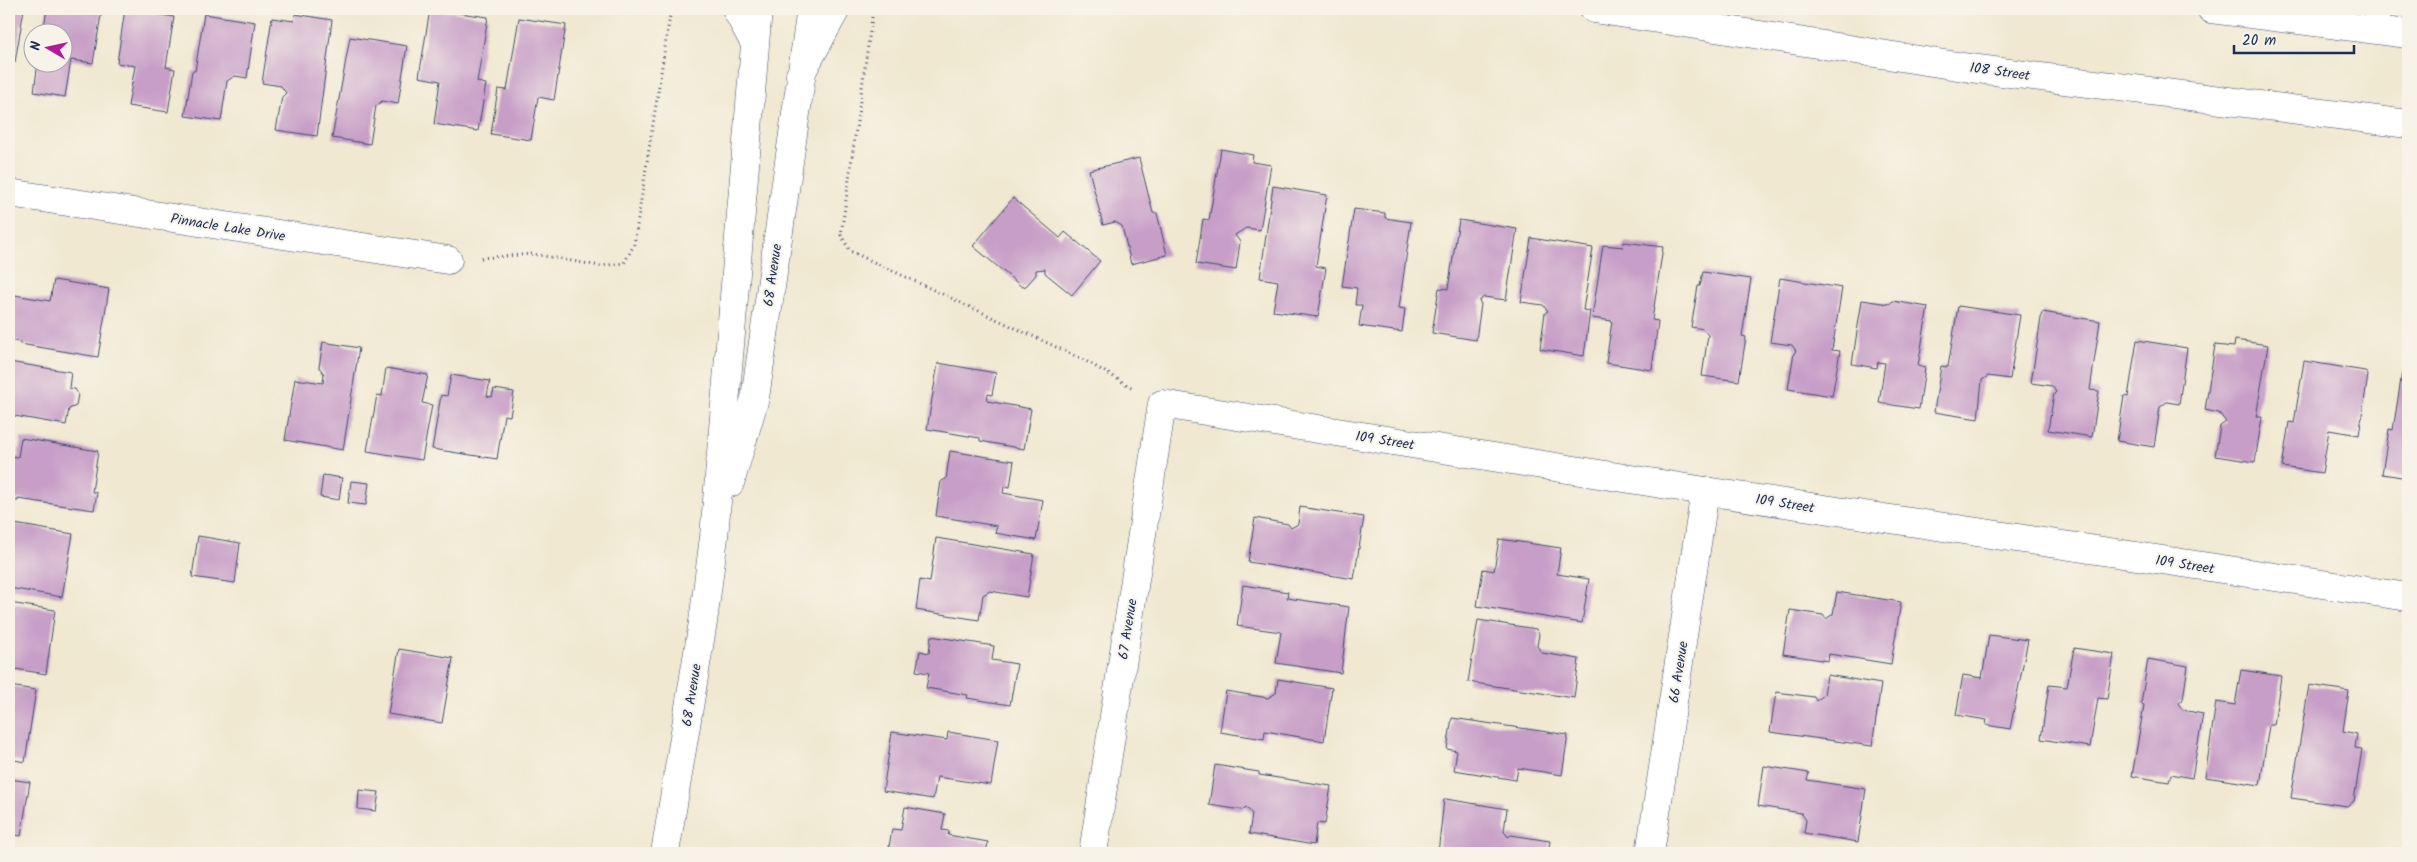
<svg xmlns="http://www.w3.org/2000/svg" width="2417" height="862" viewBox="0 0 2417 862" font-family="Kalam,sans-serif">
	<rect width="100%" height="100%" fill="#f7f3e8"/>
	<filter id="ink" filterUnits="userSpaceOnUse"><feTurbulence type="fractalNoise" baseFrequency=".02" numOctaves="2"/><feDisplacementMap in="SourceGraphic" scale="10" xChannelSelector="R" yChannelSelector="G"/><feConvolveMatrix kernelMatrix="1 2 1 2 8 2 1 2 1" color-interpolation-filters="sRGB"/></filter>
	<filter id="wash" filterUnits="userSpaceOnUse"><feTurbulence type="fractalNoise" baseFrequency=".0096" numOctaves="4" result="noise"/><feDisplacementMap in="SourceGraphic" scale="20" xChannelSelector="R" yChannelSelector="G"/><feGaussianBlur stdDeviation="1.12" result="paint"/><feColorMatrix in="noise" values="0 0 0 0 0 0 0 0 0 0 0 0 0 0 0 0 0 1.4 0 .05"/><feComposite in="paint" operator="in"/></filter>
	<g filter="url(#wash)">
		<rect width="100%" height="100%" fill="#f0e8d0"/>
		<g id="blocks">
			<!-- building -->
			<g fill="#c79ec7">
				<path d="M 9,9 L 24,9 L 15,62 L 9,61 Z"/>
				<path d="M 47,9 L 102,9 L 93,63 L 71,60 L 65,97 L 34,92 L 38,62 L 62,62 L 62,32 L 43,32 Z"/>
				<path d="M 125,9 L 174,17 L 166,67 L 175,69 L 168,112 L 128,106 L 135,66 L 117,63 Z"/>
				<path d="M 430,9 L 488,17 L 477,82 L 486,84 L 478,131 L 434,124 L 440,81 L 419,77 Z"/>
				<path d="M 204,14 L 255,22 L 247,78 L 235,76 L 227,81 L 221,121 L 185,116 L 192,71 L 195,71 Z"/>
				<path d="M 295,14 L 332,20 L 317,136 L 276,130 L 282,97 L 286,93 L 281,86 L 262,83 L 272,18 L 294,21 Z"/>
				<path d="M 519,18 L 566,25 L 554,100 L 538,97 L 531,140 L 491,134 L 498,89 L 507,90 Z"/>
				<path d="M 350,37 L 407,46 L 398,104 L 382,101 L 376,106 L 370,144 L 332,138 Z"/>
				<path d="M 1221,149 L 1253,155 L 1252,162 L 1271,165 L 1260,230 L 1246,228 L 1235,235 L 1240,242 L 1236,270 L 1196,264 L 1203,219 L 1209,220 Z"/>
				<path d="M 1139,158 L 1153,213 L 1157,213 L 1167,255 L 1131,264 L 1122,226 L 1115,222 L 1103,225 L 1089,170 Z"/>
				<path d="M 1273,186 L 1327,195 L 1316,266 L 1326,268 L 1318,317 L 1273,311 L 1278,281 L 1260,278 Z"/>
				<path d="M 1013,198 L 1060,238 L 1065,232 L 1100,261 L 1072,295 L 1045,273 L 1045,269 L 1036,270 L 1036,275 L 1026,286 L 1022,287 L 973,246 Z"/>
				<path d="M 1354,209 L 1385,213 L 1385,218 L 1411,222 L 1399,308 L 1405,309 L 1402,332 L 1359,326 L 1362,305 L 1355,305 L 1357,288 L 1342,286 Z"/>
				<path d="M 1459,220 L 1517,229 L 1506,300 L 1484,297 L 1479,301 L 1481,304 L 1476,340 L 1432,333 L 1439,288 L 1448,289 Z"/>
				<path d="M 1531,238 L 1593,248 L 1583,310 L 1590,311 L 1584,356 L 1540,349 L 1545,313 L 1548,311 L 1543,305 L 1521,302 Z"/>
				<path d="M 1624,242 L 1663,247 L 1652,320 L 1658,321 L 1652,370 L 1606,363 L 1612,321 L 1592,318 L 1603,245 L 1623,247 Z"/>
				<path d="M 1703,272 L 1751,279 L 1742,336 L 1746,337 L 1739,381 L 1702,376 L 1708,335 L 1703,329 L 1691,327 L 1698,286 L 1700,286 Z"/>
				<path d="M 1780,278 L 1842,288 L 1832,350 L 1840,351 L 1832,396 L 1788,389 L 1794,353 L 1796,351 L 1792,345 L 1770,342 Z"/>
				<path d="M 54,280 L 109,289 L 98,357 L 20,344 L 20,342 L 9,340 L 9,294 L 50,301 Z"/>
				<path d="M 1862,300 L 1889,304 L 1893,301 L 1928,307 L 1918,366 L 1925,368 L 1919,409 L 1879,403 L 1885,363 L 1878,362 L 1877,368 L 1852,364 Z"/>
				<path d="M 1958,306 L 2020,315 L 2010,379 L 1988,376 L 1982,380 L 1978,419 L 1934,412 L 1941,366 L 1948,367 Z"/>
				<path d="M 2042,312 L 2100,321 L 2090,390 L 2099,391 L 2092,437 L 2048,430 L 2054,394 L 2056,392 L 2052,386 L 2031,383 Z"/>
				<path d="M 2137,340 L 2187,348 L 2179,404 L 2167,402 L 2160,407 L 2154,447 L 2117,441 L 2124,396 L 2128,397 Z"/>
				<path d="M 2235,340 L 2268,345 L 2256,417 L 2262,417 L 2255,462 L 2215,456 L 2220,426 L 2226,422 L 2219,413 L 2205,410 L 2215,345 L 2234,347 Z"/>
				<path d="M 323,342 L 359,348 L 343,450 L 285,440 L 295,379 L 323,383 L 324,374 L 319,367 Z"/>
				<path d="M 2304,361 L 2365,371 L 2368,375 L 2359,435 L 2329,430 L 2322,473 L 2282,467 L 2289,422 L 2294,423 Z"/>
				<path d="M 9,362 L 71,372 L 69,388 L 75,389 L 78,394 L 76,406 L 69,409 L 66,425 L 9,415 Z"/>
				<path d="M 938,363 L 996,373 L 992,395 L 988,394 L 987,401 L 1031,409 L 1024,449 L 980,441 L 980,438 L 927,429 Z"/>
				<path d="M 386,368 L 428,375 L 422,403 L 432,405 L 422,460 L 367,451 L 377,395 L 382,396 Z"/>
				<path d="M 2402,373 L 2408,374 L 2408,478 L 2382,474 L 2389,429 L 2393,430 Z"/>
				<path d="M 451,375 L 490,381 L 487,396 L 492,397 L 494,389 L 514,392 L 510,416 L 504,415 L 497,459 L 432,449 L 441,395 L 447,396 Z"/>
				<path d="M 21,438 L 98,451 L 92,492 L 97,493 L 94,510 L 18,499 L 18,501 L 9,500 L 9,456 L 18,457 Z"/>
				<path d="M 950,451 L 1014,461 L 1010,487 L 1004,486 L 1003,493 L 1043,500 L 1036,540 L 995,533 L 997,526 L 936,516 L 941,481 L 946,479 Z"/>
				<path d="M 323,475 L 342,478 L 339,500 L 320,497 Z"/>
				<path d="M 351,481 L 369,483 L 366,505 L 348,503 Z"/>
				<path d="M 1300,507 L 1364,517 L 1354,579 L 1248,562 L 1255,518 L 1288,524 L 1291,528 L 1298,524 Z"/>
				<path d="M 9,523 L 73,534 L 62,597 L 9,588 Z"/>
				<path d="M 198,536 L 240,543 L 235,583 L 192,577 Z"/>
				<path d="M 936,538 L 1034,554 L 1027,597 L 990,591 L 983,595 L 979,620 L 916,610 L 920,580 L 930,582 Z"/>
				<path d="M 1499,539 L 1561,548 L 1557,574 L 1589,579 L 1582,623 L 1477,606 L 1483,569 L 1494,571 Z"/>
				<path d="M 1243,585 L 1288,592 L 1287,598 L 1349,607 L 1341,673 L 1276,663 L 1281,632 L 1237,626 Z"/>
				<path d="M 1837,592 L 1901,602 L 1891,664 L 1829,654 L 1828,661 L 1783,654 L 1790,610 L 1823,615 L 1826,619 L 1833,614 Z"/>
				<path d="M 9,603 L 55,610 L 46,674 L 9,668 Z"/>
				<path d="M 1478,620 L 1536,629 L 1539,634 L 1537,646 L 1542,653 L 1579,659 L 1574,698 L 1468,682 Z"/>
				<path d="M 1989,635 L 2028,640 L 2010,729 L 1986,725 L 1987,720 L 1956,715 L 1963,675 L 1982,678 Z"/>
				<path d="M 931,636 L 994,646 L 992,660 L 1017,664 L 1010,705 L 967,698 L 968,695 L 926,688 L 929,673 L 916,671 L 920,651 L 929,653 Z"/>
				<path d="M 2074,648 L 2114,654 L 2107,699 L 2098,698 L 2090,747 L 2041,739 L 2049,685 L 2067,687 Z"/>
				<path d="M 399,649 L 453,658 L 442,723 L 388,714 Z"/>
				<path d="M 2148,659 L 2188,666 L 2183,699 L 2178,703 L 2183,710 L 2203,714 L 2192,778 L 2171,774 L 2169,782 L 2132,776 L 2144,705 L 2141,704 Z"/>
				<path d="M 2241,670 L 2281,676 L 2274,725 L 2269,725 L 2260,785 L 2205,777 L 2216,702 L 2235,705 Z"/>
				<path d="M 1827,675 L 1881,684 L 1872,746 L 1770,732 L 1776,692 L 1814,697 L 1816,701 L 1824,695 Z"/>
				<path d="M 1278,679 L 1332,688 L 1324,741 L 1265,731 L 1264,739 L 1220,732 L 1226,691 L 1268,698 L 1276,693 Z"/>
				<path d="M 2309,685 L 2349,691 L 2343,731 L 2357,734 L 2355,748 L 2362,749 L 2354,801 L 2347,806 L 2291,798 Z"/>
				<path d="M 9,686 L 36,690 L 25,762 L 9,759 Z"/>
				<path d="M 1452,718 L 1568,735 L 1562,775 L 1518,768 L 1516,780 L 1454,770 L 1457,751 L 1447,749 Z"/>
				<path d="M 892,732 L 947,740 L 948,732 L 998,740 L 991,785 L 937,777 L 933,799 L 883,791 Z"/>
				<path d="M 1215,765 L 1259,772 L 1259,775 L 1331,786 L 1325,824 L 1317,823 L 1314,845 L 1249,834 L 1252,814 L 1246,807 L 1242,810 L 1209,805 Z"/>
				<path d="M 1764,766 L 1809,773 L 1807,780 L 1866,789 L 1858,842 L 1804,833 L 1806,820 L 1801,813 L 1758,806 Z"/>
				<path d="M 9,779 L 30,782 L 21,836 L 9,834 Z"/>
				<path d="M 359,790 L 379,792 L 376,811 L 358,809 Z"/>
				<path d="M 1446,799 L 1507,809 L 1504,831 L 1508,837 L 1511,835 L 1550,841 L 1548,853 L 1438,853 L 1444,800 Z"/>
				<path d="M 905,807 L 945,814 L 942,830 L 949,831 L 948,835 L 988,842 L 986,853 L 893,853 L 894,848 L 889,847 L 892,829 L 901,830 Z"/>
			</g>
		</g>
	</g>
	<g filter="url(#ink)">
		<use href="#blocks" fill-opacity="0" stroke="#3b4b6f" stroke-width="1"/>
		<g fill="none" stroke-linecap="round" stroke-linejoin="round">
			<!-- street casing -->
			<g stroke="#3b4b6f" stroke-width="29">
				<g id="street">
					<path d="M 9,193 L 448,260"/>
					<path d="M 1093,853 L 1162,404 L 1705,491 L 2408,597"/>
					<path d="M 1650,853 L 1705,491"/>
				</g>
			</g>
			<!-- secondary casing -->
			<g stroke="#3b4b6f" stroke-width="29">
				<g id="secondary">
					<path d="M 730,483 L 755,398 L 811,9"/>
					<path d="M 665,853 L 703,622 L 714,537 L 758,9"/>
				</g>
			</g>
			<!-- primary casing -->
			<g stroke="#3b4b6f" stroke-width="29">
				<g id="primary">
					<path d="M 736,9 L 754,42"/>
					<path d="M 1594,9 L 1970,68 L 2408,124"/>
					<path d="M 2211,9 L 2408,34"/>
					<path d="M 800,75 L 836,9"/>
				</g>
			</g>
			<!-- path -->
			<g stroke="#3b4b6f" stroke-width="3" stroke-dasharray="1 4" stroke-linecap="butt">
				<path d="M 872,17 L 841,235 L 850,251 L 1084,360 L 1133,388"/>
				<path d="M 481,258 L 533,254 L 600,266 L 624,263 L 634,245 L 671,9"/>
			</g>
			<!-- street -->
			<use href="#street" stroke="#fff" stroke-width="28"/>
			<!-- secondary -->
			<use href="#secondary" stroke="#fff" stroke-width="28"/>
			<!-- primary -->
			<use href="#primary" stroke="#fff" stroke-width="28"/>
		</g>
	</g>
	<g text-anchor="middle" stroke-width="4" stroke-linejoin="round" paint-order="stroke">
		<!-- street labels -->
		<g font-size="14" fill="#1b2f5e" stroke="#f7f3e8">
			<text transform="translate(2000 71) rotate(8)" y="5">108 Street</text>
			<text transform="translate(228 227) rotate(9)" y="5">Pinnacle Lake Drive</text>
			<text transform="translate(772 275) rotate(-82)" y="5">68 Avenue</text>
			<text transform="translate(1385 440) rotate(9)" y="5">109 Street</text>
			<text transform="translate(1785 503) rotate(9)" y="5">109 Street</text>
			<text transform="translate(2185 564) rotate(9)" y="5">109 Street</text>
			<text transform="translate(1127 629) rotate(-81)" y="5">67 Avenue</text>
			<text transform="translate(1678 672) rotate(-81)" y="5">66 Avenue</text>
			<text transform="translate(691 695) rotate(-81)" y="5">68 Avenue</text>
		</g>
	</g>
	<!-- margin -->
	<rect width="2417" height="862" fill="none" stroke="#f7f3e8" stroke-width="30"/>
	<!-- north arrow -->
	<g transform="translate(48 48) rotate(279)"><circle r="24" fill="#f7f3e8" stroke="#9fa5b1"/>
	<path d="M0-4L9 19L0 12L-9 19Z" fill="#b5179e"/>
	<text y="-8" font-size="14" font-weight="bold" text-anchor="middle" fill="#1b2f5e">N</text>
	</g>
	<!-- scale -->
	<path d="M2234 45v8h120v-8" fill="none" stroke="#1b2f5e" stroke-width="2.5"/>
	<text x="2242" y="45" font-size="15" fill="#1b2f5e" stroke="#f7f3e8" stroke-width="4" paint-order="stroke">20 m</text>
</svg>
